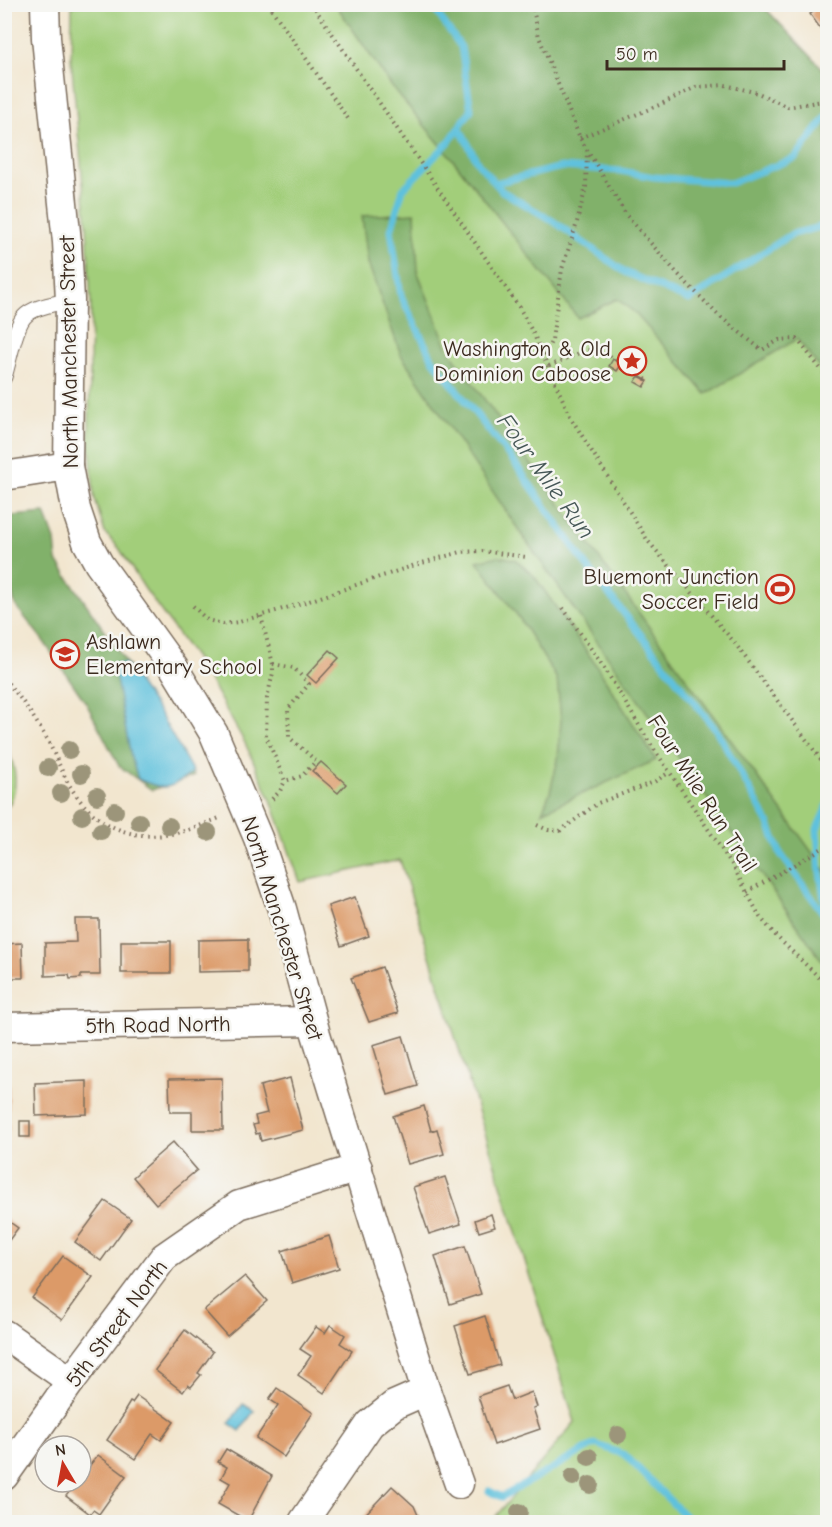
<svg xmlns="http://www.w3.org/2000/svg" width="832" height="1527" viewBox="0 0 832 1527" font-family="'Comic Neue',sans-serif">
	<rect width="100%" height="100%" fill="#f6f6f2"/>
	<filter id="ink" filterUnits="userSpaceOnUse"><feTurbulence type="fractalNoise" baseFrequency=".0167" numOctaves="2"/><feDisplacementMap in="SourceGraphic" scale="12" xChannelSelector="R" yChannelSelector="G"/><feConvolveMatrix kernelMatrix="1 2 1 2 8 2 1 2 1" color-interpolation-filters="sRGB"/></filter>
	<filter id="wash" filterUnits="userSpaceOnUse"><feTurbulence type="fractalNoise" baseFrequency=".008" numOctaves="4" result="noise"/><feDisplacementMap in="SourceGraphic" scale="24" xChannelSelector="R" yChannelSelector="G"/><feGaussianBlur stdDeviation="1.35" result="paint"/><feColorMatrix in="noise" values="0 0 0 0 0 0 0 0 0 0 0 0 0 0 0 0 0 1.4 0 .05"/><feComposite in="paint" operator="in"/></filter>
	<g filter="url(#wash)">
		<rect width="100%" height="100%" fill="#f2e6cf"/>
		<!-- green -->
		<g fill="#a2ce7a" stroke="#6e7c4c" stroke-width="1.5">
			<path d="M 72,5 L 762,5 L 827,73 L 827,1522 L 491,1522 L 575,1422 L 400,860 L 300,882 L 271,800 L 245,743 L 203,669 L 145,589 L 119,548 L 105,533 L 94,496 L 89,435 L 91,306 L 87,226 L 71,59 Z"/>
			<path d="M 5,742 C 15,765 22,789 5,810 Z"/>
		</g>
		<!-- forest -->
		<g fill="#81b16a" stroke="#5e6e44" stroke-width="1.5">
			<path d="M 336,5 L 762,5 L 827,73 L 827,377 L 797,339 L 706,394 L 635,313 L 617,299 L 578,318 L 450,156 L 392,87 Z"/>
			<path d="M 415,213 L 418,273 L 448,349 L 827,873 L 827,968 L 522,535 L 401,355 L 368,263 L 362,216 Z"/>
			<path d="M 45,513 L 55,540 L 57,561 L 125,661 L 194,776 L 152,790 L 119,766 L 86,703 L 42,639 L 15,605 L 5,564 L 4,519 L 12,516 Z"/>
			<path d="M 499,556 L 516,560 L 535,577 L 596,665 L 656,760 L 542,812 L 550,792 L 558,759 L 561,720 L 557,679 L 520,619 L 477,561 Z"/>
		</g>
		<!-- water -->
		<g fill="#5fc1dd" stroke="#4d767e" stroke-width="1.5">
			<path d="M 125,663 L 160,714 L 193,772 C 170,790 164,791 138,779 L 131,757 L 113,664 Z"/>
			<path d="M 243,1404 L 254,1411 L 240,1431 L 229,1423 Z"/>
		</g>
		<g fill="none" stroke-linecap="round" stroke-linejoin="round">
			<!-- stream -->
			<g stroke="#5fc1dd" stroke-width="7">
				<path d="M 431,4 L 461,47 L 471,110 L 449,142 L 403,189 L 391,230 L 401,296 L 433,360 L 514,462 L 589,569 L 716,730 L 768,822 L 780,853 L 828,920"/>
				<path d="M 459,127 L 478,163 L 502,191 L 553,221 L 625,272 L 689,300 L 792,234 L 828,225"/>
				<path d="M 495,183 L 562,167 L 621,171 L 654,177 L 731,183 L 795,158 L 828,115"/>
				<path d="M 827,918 L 820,872 L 817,829 L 828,804"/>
				<path d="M 489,1491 L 502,1497 L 595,1444 L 625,1455 L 691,1522"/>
			</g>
		</g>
		<g id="blocks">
			<!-- building -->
			<g fill="#dc9a67">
				<path d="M 807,4 L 828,4 L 828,28 L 823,32 L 810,14 L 813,12 Z"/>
				<path d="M 613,359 L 621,365 L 617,371 L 609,366 Z"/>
				<path d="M 639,376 L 648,381 L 644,387 L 635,382 Z"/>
				<path d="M 330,650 L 339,658 L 316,683 L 307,675 Z"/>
				<path d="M 321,762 L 346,784 L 338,793 L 312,771 Z"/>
				<path d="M 355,897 L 369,936 L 341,946 L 328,906 Z"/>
				<path d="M 75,919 L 99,919 L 100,975 L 81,975 L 81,978 L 70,979 L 69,975 L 45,976 L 45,943 L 76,942 Z"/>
				<path d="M 248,939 L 248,971 L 198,972 L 198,940 Z"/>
				<rect x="121" y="941" width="50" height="32"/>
				<path d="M 22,943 L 23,978 L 4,978 L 4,944 Z"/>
				<path d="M 382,967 L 398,1013 L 369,1022 L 351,978 Z"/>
				<path d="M 403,1036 L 418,1086 L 388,1095 L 373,1045 Z"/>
				<path d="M 222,1078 L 223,1130 L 192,1130 L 192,1112 L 170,1112 L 169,1079 Z"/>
				<path d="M 290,1078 L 303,1130 L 261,1141 L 259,1133 L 256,1134 L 253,1125 L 257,1124 L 255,1116 L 267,1113 L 260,1086 Z"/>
				<path d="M 87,1081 L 87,1114 L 36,1116 L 35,1083 Z"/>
				<path d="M 9,1083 L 9,1131 L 4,1131 L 4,1084 Z"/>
				<path d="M 424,1106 L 431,1131 L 437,1129 L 444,1154 L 408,1164 L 393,1116 Z"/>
				<rect x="20" y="1121" width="10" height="16"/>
				<path d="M 173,1142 L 197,1170 L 156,1204 L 133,1177 Z"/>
				<path d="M 445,1177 L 461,1224 L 429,1234 L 413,1187 Z"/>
				<path d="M 105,1201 L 131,1219 L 101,1261 L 75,1242 Z"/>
				<path d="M 491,1214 L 495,1227 L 479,1232 L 475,1220 Z"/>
				<path d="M 4,1218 L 18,1228 L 4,1247 Z"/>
				<path d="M 329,1236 L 339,1268 L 292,1283 L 282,1251 Z"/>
				<path d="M 465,1246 L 481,1294 L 450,1304 L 435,1256 Z"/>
				<path d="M 63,1256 L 93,1277 L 62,1320 L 32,1298 Z"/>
				<path d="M 245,1276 L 267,1301 L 227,1336 L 204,1310 Z"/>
				<path d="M 485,1316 L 500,1365 L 470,1374 L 455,1326 Z"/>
				<path d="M 330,1325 L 345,1335 L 340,1343 L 352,1351 L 324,1393 L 298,1375 L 311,1356 L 300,1349 L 316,1327 L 325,1333 Z"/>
				<path d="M 185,1330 L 213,1352 L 198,1373 L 201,1375 L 191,1387 L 188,1385 L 183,1392 L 155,1370 Z"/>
				<path d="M 507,1386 L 512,1400 L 532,1392 L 537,1407 L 533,1408 L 540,1429 L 494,1445 L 478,1396 Z"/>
				<path d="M 277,1388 L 313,1413 L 284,1457 L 256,1438 L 278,1405 L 269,1399 Z"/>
				<path d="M 137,1396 L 174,1422 L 161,1440 L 152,1434 L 135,1459 L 107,1440 L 125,1413 L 124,1412 L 130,1402 L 132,1403 Z"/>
				<path d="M 226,1449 L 272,1476 L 248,1521 L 218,1504 L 230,1483 L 221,1478 L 227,1467 L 218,1462 Z"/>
				<path d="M 98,1455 L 126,1476 L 99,1514 L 93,1510 L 90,1514 L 66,1496 L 77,1482 L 81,1482 L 81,1476 Z"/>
				<path d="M 392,1486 L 414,1506 L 421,1522 L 358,1522 Z"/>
			</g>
		</g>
	</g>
	<g filter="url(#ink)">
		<use href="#blocks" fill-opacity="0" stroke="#7b6c5c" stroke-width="1.5"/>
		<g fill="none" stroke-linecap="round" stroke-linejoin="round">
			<!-- lane casing -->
			<g stroke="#7b6c5c" stroke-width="17">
				<path id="lane" d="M 4,377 C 9,362 14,329 24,317 C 34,306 56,304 70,300"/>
			</g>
			<!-- street casing -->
			<g stroke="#7b6c5c" stroke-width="31">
				<g id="street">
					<path d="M 45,4 L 46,38 L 67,242 L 70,300 L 68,466 L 76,509 L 87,542 L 99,564 L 174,668 L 214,734 L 258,838 L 282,909 L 316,1034 L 426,1391 L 459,1484"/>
					<path d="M 4,476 L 68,466"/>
					<path d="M 4,1027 L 312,1021"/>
					<path d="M 4,1334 L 71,1381"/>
					<path d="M 4,1476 L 71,1381 L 164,1257 L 239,1205 L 358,1168"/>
					<path d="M 303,1522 L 370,1424 L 394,1405 L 426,1391"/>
				</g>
			</g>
			<!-- path -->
			<g stroke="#7b6c5c" stroke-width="4" stroke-dasharray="1.5 4.5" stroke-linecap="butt">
				<path d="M 268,4 L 349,120"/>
				<path d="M 312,4 L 519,307 L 534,335 L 571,418 L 648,541 L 734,642 L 828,769"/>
				<path d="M 532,4 L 539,37 L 580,138 L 627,216 L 676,272 L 719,316 L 762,350 L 779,340 L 797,339 L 828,378"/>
				<path d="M 580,138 L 659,105 L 696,87 L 725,85 L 758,93 L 788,107 L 828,100"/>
				<path d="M 4,262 L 4,275"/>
				<path d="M 544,355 L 552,340 L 562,269 L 576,226 L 586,187 L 587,151"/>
				<path d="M 549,366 L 586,350 L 601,350 L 647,380"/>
				<path d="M 193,606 L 207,620 L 223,624 L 239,622 L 306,602 L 415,565 L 461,552 L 482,551 L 526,557"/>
				<path d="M 563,608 L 605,669 L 648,740 L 733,866 L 760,917 L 777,937 L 828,986"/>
				<path d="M 261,616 L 273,664 L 273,673 L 267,698 L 266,736 L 285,781 L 280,791 L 271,800"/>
				<path d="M 273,664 L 294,668 L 309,684 L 288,709 L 289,737 L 316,761 L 302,776 L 285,781"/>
				<path d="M 4,679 C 21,697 35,719 47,739 C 54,753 60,767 67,781 C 88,819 122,840 165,835 C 184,833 204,824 222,817"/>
				<path d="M 537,825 L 548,830 L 560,831 L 598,803 L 654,782 L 670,772"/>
				<path d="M 747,892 L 828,845"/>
			</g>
			<!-- lane -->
			<use href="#lane" stroke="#fff" stroke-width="15"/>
			<!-- street -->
			<use href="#street" stroke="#fff" stroke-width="28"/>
		</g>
		<!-- trees -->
		<g fill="#9c957a">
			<circle cx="69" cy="750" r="9"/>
			<circle cx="48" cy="768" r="9"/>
			<circle cx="81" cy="774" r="9"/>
			<circle cx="61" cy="793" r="9"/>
			<circle cx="97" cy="796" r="9"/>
			<circle cx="115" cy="811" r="9"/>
			<circle cx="82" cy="816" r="9"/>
			<circle cx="139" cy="822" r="9"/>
			<circle cx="169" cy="826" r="9"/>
			<circle cx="101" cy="831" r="9"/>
			<circle cx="208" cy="832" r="9"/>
			<circle cx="618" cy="1435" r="9"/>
			<circle cx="589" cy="1457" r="9"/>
			<circle cx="573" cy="1477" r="9"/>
			<circle cx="590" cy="1485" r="9"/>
			<circle cx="519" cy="1512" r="9"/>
		</g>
	</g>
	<!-- icons -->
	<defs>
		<g id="sight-ring" transform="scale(1.5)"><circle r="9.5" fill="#f6f6f2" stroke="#c8321e" stroke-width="1.5"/><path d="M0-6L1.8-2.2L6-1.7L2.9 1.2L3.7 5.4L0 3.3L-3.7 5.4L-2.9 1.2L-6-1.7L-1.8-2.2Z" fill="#c8321e"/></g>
		<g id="stadium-ring" transform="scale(1.5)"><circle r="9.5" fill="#f6f6f2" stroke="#c8321e" stroke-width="1.5"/><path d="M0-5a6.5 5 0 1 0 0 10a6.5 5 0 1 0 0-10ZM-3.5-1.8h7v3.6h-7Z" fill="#c8321e"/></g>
		<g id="school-ring" transform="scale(1.5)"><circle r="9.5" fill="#f6f6f2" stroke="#c8321e" stroke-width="1.5"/><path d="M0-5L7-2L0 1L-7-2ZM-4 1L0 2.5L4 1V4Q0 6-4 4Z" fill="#c8321e"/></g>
	</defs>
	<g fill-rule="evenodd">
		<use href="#sight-ring" x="632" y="361"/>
		<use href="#stadium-ring" x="780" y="589"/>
		<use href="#school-ring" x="65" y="654"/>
	</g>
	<g text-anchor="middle" stroke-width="5" stroke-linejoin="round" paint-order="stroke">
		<!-- poi labels -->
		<g font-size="22" fill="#3b2a1e" stroke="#f6f6f2" text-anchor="end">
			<text x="611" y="356">Washington &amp; Old<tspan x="611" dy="25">Dominion Caboose</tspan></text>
			<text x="759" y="584">Bluemont Junction<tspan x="759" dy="25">Soccer Field</tspan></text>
			<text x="86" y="649" text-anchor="start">Ashlawn<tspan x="86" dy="25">Elementary School</tspan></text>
		</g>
		<!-- street labels -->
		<g font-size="22" fill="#3b2a1e" stroke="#f6f6f2">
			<text transform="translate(68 352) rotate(-91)" y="8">North Manchester Street</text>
			<text transform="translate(703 793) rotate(57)" y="8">Four Mile Run Trail</text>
			<text transform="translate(283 928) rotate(73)" y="8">North Manchester Street</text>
			<text transform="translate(158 1024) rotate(-1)" y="8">5th Road North</text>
			<text transform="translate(116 1323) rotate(-53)" y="8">5th Street North</text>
		</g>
		<!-- water labels -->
		<g font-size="24" font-style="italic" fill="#465757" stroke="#f6f6f2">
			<text transform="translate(546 476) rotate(54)" y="8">Four Mile Run</text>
		</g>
	</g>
	<!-- margin -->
	<rect width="832" height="1527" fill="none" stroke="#f6f6f2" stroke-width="24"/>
	<!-- north arrow -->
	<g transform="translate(63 1464) rotate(350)"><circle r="28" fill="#f6f6f2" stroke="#aba49d" stroke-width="1.5"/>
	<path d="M0-4.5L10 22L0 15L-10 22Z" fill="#c8321e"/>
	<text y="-9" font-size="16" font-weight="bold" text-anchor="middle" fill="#3b2a1e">N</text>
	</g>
	<!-- scale -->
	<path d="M607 60v9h177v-9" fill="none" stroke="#3b2a1e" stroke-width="3"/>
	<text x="616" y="60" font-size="18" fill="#3b2a1e" stroke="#f6f6f2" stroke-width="4.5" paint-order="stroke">50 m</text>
</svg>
